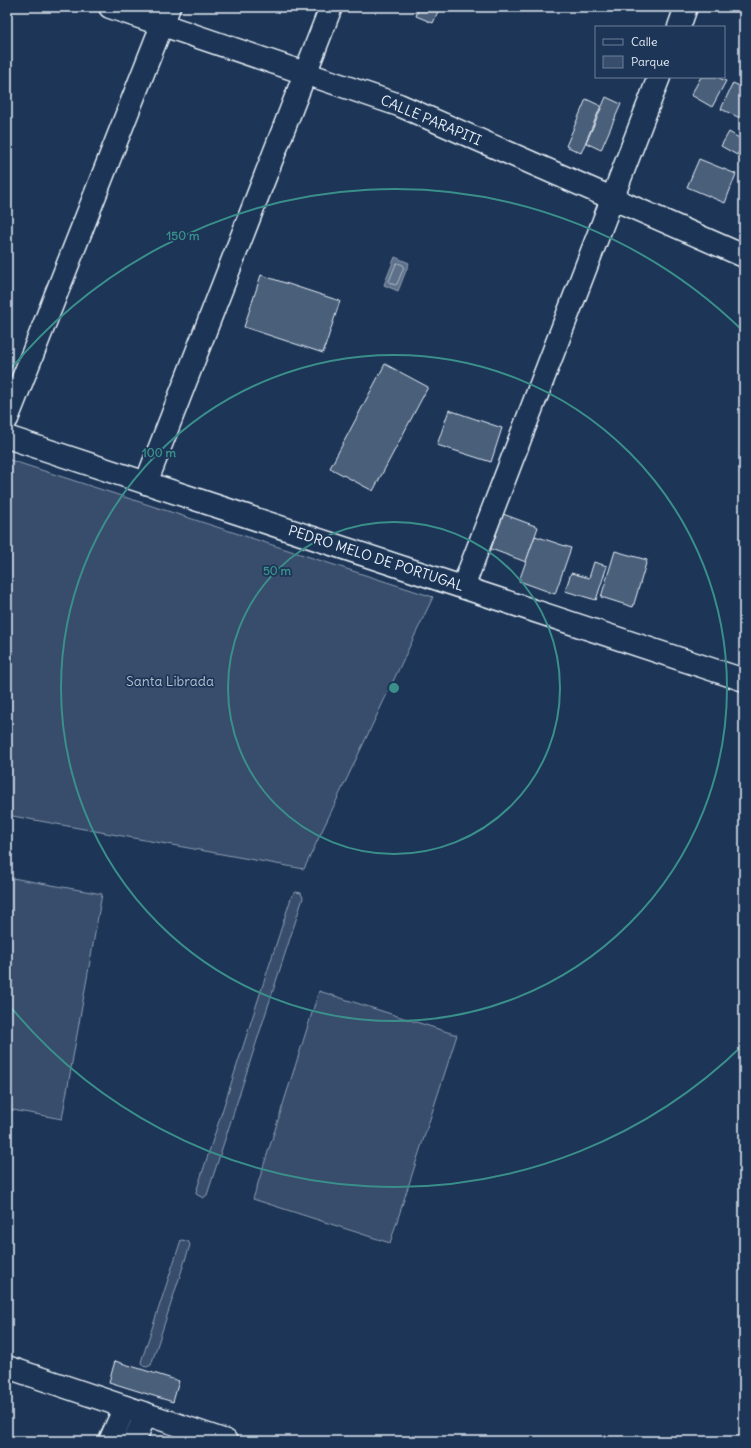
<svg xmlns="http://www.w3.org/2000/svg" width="751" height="1448" viewBox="0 0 751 1448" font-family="Delius,sans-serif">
	<rect width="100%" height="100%" fill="#1d3557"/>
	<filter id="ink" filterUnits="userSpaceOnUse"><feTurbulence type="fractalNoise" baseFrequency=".025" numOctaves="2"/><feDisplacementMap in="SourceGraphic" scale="8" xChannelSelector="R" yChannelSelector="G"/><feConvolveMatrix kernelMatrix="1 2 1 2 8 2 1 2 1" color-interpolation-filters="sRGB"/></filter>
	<g filter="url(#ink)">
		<!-- green -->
		<g fill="#374d6c" stroke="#909fb2">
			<path d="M 7,459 L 433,597 L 304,869 L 7,815 Z"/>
			<path d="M 7,877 L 102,894 L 62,1119 L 7,1109 Z"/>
			<path d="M 296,892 L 301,893 L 303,898 L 207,1195 L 203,1198 L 196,1194 L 196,1192 L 292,895 Z"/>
			<path d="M 319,991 L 457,1035 L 390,1243 L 253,1199 Z"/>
			<path d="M 181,1240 L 188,1241 L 190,1245 L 151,1365 L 147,1367 L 143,1366 L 141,1362 Z"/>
		</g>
		<!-- water -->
		<path fill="#5d7089" stroke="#95a4b5" d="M 395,257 L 409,263 L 398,291 L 384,285 Z"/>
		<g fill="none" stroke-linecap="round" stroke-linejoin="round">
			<!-- shore -->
			<path stroke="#b0bdcc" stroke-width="1" d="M 398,263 L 403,265 L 404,267 L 397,284 L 395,285 L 390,283 L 389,281 L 396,264 Z"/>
		</g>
		<!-- building -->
		<g fill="#495e7a" stroke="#e8f1f8">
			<path d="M 419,7 L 440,7 L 433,23 L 416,16 Z"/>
			<path d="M 701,77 L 717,77 L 726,81 L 712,107 L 691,95 Z"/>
			<path d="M 733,83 L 744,88 L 744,110 L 740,118 L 721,109 Z"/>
			<path d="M 606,97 L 621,104 L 601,150 L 586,143 Z"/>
			<path d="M 586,99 L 601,106 L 581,153 L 566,146 Z"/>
			<path d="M 729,132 L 744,141 L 744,143 L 737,155 L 721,146 Z"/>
			<path d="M 699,159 L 736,174 L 725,203 L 687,187 Z"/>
			<path d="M 261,275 L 340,301 L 323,353 L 244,327 Z"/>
			<path d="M 385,364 L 428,387 L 373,491 L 330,468 Z"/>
			<path d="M 449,410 L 502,428 L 491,462 L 437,445 Z"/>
			<path d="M 503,514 L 538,527 L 526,562 L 491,549 Z"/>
			<path d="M 535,536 L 571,548 L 555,594 L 519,581 Z"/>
			<path d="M 615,551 L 647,560 L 633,607 L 601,597 Z"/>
			<path d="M 594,562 L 607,566 L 596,600 L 565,591 L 571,573 L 589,578 Z"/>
			<path d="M 115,1361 L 179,1381 L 173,1402 L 109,1382 Z"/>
		</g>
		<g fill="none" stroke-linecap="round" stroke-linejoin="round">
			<!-- minor casing -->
			<g stroke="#e8f1f8" stroke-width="25">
				<g id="minor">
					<path d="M 110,7 L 399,105 L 744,256"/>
					<path d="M 679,27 L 686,7"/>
					<path d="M 7,419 L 169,7"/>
					<path d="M 146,483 L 331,7"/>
					<path d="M 463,587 L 659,77"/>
					<path d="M 7,1367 L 226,1441"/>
					<path d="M 110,1441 L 125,1407"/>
					<path d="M 134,1441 L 146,1414"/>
				</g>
			</g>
			<!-- tertiary casing -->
			<g stroke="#e8f1f8" stroke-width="25">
				<path id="tertiary" d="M 7,437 L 744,680"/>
			</g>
			<!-- minor -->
			<use href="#minor" stroke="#1d3557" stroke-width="22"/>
			<!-- tertiary -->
			<use href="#tertiary" stroke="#1d3557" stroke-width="22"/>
		</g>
	</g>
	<!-- distance rings -->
	<g fill="none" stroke="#3a8f8a" stroke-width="2">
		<circle cx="394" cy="688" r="166"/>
		<circle cx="394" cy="688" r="333"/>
		<path d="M744 1044A499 499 0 0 1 9 1005M9 371A499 499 0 0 1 744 332"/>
	</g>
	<g text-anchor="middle" stroke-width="3.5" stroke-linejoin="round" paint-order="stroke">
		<!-- street labels -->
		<g font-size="14" fill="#e8f1f8" stroke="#1d3557">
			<text transform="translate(431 120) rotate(23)" y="5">CALLE PARAPITI</text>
			<text transform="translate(376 558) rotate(18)" y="5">PEDRO MELO DE PORTUGAL</text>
		</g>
		<!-- park labels -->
		<g font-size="14" fill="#b3c0ce" stroke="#1d3557">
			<text x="170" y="686">Santa Librada</text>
		</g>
	</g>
	<circle cx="394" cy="688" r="6" fill="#3a8f8a" stroke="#1d3557" stroke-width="2"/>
	<g font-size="12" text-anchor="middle" font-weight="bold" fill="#3a8f8a" stroke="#1d3557" stroke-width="3.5" stroke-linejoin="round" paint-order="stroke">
		<text x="183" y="240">150 m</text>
		<text x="159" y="457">100 m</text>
		<text x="277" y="575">50 m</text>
	</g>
	<!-- margin -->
	<rect width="751" height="1448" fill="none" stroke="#1d3557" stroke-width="24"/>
	<rect x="12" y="12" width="727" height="1424" fill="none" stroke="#e8f1f8" stroke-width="1.5" filter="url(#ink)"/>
	<!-- legend -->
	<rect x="595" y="26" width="130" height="52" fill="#1d3557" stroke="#6e8097"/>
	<rect x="603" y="39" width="20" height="6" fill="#1d3557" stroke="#6e8097"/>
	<text x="631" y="46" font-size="12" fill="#e8f1f8">Calle</text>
	<rect x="603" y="56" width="20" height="12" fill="#374d6c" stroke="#6e8097"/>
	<text x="631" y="66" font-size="12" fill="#e8f1f8">Parque</text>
</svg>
